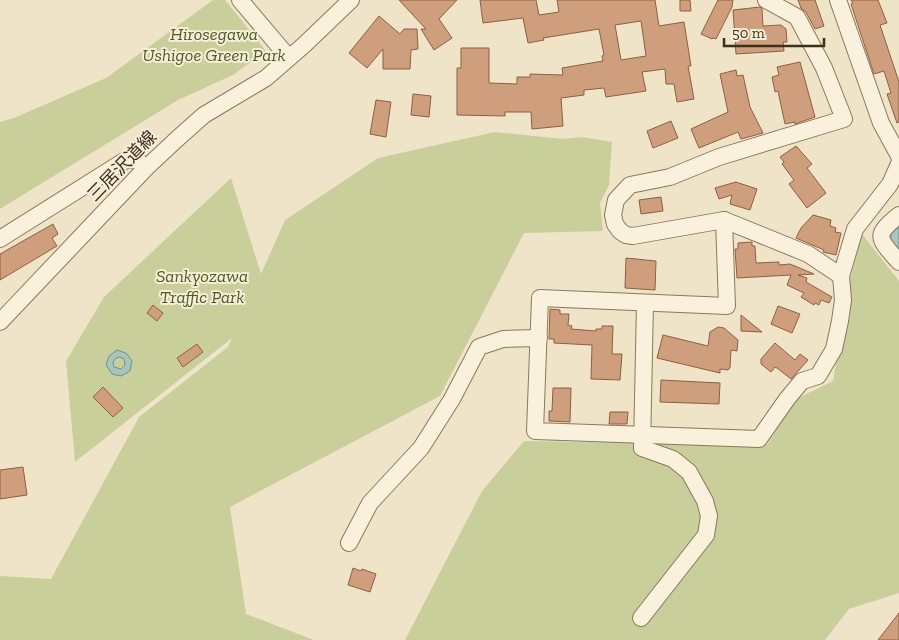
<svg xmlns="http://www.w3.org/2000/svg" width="899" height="640" viewBox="0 0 899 640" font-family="'Zilla Slab','Noto Sans JP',serif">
	<rect width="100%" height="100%" fill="#f0e4c8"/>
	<!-- green -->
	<g fill="#c9cf9b">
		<path d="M 213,0 L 225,0 L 266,51 L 233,75 L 178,100 L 0,209 L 0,122 L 14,118 L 106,78 Z"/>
		<path d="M 495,132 L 563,139 L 582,137 L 612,142 L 609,185 L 600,203 L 603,231 L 524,233 L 440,396 L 230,507 L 246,614 L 314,640 L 0,640 L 0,576 L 51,579 L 139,417 L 228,347 L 232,338 L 75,462 L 66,361 L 104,297 L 231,178 L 261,274 L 285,220 L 378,158 Z"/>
		<path d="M 862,234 L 899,281 L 899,593 L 849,609 L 825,640 L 405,640 L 482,491 L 524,441 L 767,445 L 796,399 L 833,381 L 849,283 Z"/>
	</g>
	<!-- water -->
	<g fill="#a9c4bc" stroke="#6f938a" fill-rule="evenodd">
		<path d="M 899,227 L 899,250 L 891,240 L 891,234 Z"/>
		<path d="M 117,350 L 126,353 L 132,361 L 130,371 L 121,376 L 112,374 L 106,365 L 109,356 ZM 120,357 L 124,359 L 125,365 L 121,369 L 114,367 L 113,362 L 116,358 Z"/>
	</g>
	<!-- building -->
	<g fill="#cf9f7d" stroke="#8d5f41" fill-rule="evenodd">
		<path d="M 399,0 L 457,0 L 439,19 L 452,38 L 434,50 L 421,29 L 426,29 Z"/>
		<path d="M 480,0 L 536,0 L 539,15 L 559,12 L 557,0 L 655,0 L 659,26 L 684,22 L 691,66 L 688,66 L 694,99 L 677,102 L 674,84 L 666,84 L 665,69 L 642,72 L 646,91 L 606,97 L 604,88 L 584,90 L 584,95 L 561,98 L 563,126 L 532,129 L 531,112 L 505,112 L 505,116 L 457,115 L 457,68 L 461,68 L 461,48 L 489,48 L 489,83 L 517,84 L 517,77 L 530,77 L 530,74 L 563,75 L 562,68 L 603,61 L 602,56 L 604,55 L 599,29 L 543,38 L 544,40 L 528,43 L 523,18 L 483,23 ZM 641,21 L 646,56 L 621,60 L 615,25 Z"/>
		<path d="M 680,0 L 690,0 L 691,11 L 680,11 Z"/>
		<path d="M 718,0 L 733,0 L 732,7 L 716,39 L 713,38 L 712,39 L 701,34 Z"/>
		<path d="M 798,0 L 815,0 L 824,26 L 815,29 L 806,12 L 801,8 Z"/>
		<path d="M 851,0 L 878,0 L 887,23 L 880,25 L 899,82 L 899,122 L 897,123 L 887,94 L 891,93 L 884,71 L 874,74 L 851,4 L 853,3 Z"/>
		<path d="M 760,7 L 762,9 L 763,26 L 781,25 L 786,29 L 787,42 L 783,42 L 784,51 L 736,54 L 733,10 Z"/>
		<path d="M 379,16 L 400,34 L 404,29 L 417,29 L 418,49 L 411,50 L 410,69 L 383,69 L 383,49 L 367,68 L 349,53 Z"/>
		<path d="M 800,62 L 815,117 L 795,124 L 795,122 L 785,124 L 778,91 L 775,92 L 772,77 L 779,75 L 777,67 Z"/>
		<path d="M 736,70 L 737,76 L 743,75 L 750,107 L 763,133 L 741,139 L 738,132 L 699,148 L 691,129 L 728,112 L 720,74 Z"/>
		<path d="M 413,94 L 431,96 L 429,117 L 411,115 Z"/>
		<path d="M 376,100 L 391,102 L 386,137 L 370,134 Z"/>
		<path d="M 671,121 L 678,138 L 653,148 L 647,131 Z"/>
		<path d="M 796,146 L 812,164 L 807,168 L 826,193 L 807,208 L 789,184 L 794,180 L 782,164 L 784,162 L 780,157 Z"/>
		<path d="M 736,182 L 757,189 L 750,210 L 730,204 L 732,195 L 719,199 L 715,188 Z"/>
		<path d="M 661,197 L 663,211 L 641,214 L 639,200 Z"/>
		<path d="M 813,215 L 831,220 L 830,226 L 836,228 L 835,232 L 841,233 L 836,255 L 823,252 L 824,250 L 796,238 L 801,228 Z"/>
		<path d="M 53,224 L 58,234 L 52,238 L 57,246 L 0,280 L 0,254 Z"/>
		<path d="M 752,242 L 752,246 L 755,246 L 756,263 L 779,262 L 779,265 L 790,264 L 814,274 L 798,275 L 807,278 L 806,282 L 832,297 L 829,303 L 821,300 L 819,305 L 815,303 L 814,305 L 801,297 L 804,293 L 787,285 L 791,275 L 737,278 L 735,249 L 738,249 L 738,243 Z"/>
		<path d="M 626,258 L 656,261 L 655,290 L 625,288 Z"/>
		<path d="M 153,305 L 163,313 L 157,321 L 147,313 Z"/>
		<path d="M 778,306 L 800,314 L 792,333 L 771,324 Z"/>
		<path d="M 550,309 L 560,310 L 560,314 L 569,314 L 568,325 L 572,326 L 571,329 L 596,331 L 596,329 L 602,329 L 602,326 L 613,326 L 612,354 L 622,354 L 620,380 L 591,379 L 592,345 L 554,343 L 554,339 L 549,339 Z"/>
		<path d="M 741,315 L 762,332 L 741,331 Z"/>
		<path d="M 718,327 L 724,328 L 738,340 L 737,351 L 731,350 L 730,368 L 728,370 L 720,369 L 720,373 L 657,358 L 663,335 L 708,346 L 710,332 Z"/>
		<path d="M 775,343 L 795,360 L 800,354 L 808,360 L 791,379 L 777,368 L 775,367 L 771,372 L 761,364 L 761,359 Z"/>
		<path d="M 197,344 L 203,352 L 183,367 L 177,358 Z"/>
		<path d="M 661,380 L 720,383 L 719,404 L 660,402 Z"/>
		<path d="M 103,387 L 123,408 L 113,417 L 93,397 Z"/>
		<path d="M 553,388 L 571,388 L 570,422 L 549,421 L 549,411 L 552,411 Z"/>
		<path d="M 610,412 L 628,412 L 627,424 L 609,424 Z"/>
		<path d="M 23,467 L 27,495 L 0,499 L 0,470 Z"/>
		<path d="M 353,568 L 361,571 L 362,569 L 376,574 L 370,592 L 348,585 Z"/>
		<path d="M 899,613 L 899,640 L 878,640 Z"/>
	</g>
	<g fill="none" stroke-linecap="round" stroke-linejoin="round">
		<!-- minor casing -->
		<g stroke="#8d765c" stroke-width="18">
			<g id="minor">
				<path d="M 240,0 L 289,58"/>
				<path d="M 766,0 L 797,17 L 824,68 L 844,119 L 719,157 L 670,177 L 630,185 L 616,200 L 613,215 L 615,224 L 620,231 L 626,235 L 633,236 L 724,220 L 808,254 L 841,276"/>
				<path d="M 838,0 L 881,123 L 899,156"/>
				<path d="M 899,215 C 873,236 878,238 899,262"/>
				<path d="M 724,220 L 727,306 L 540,298 L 535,431 L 759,439 L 787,399 L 802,381 L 818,376 L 834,349 L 840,321 L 843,300 L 841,276 L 855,229 L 890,184 L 899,164"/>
				<path d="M 0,239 L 124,161 C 134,157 139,161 146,168"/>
				<path d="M 0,322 L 146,168 L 177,139 L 204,115 L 266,78 L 304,45 L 351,0"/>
				<path d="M 349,543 L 370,503 L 421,448 L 452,399 L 479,347 L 503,339 L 539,338"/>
				<path d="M 641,618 L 706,535 L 709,516 L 705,501 L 689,472 L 673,459 L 642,448 L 645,303"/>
			</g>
		</g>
		<!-- minor -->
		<use href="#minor" stroke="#faf1dc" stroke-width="16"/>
	</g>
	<g text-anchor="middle" stroke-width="4" stroke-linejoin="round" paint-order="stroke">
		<!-- park labels -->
		<g font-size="18" font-style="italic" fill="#4d5a26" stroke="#f7eed8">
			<text x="214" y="40">Hirosegawa<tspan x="214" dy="21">Ushigoe Green Park</tspan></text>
			<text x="202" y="282">Sankyozawa<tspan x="202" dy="21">Traffic Park</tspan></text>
		</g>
		<!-- street labels -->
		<g font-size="18" fill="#3d2e20" stroke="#f7eed8">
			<text transform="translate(122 166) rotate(-46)" y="6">三居沢道線</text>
		</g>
	</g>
	<!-- scale -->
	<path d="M724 38v8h100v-8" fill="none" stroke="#3d2e20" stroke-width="2.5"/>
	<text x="732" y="38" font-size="15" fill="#3d2e20" stroke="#f7eed8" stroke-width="4" paint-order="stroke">50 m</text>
</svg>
